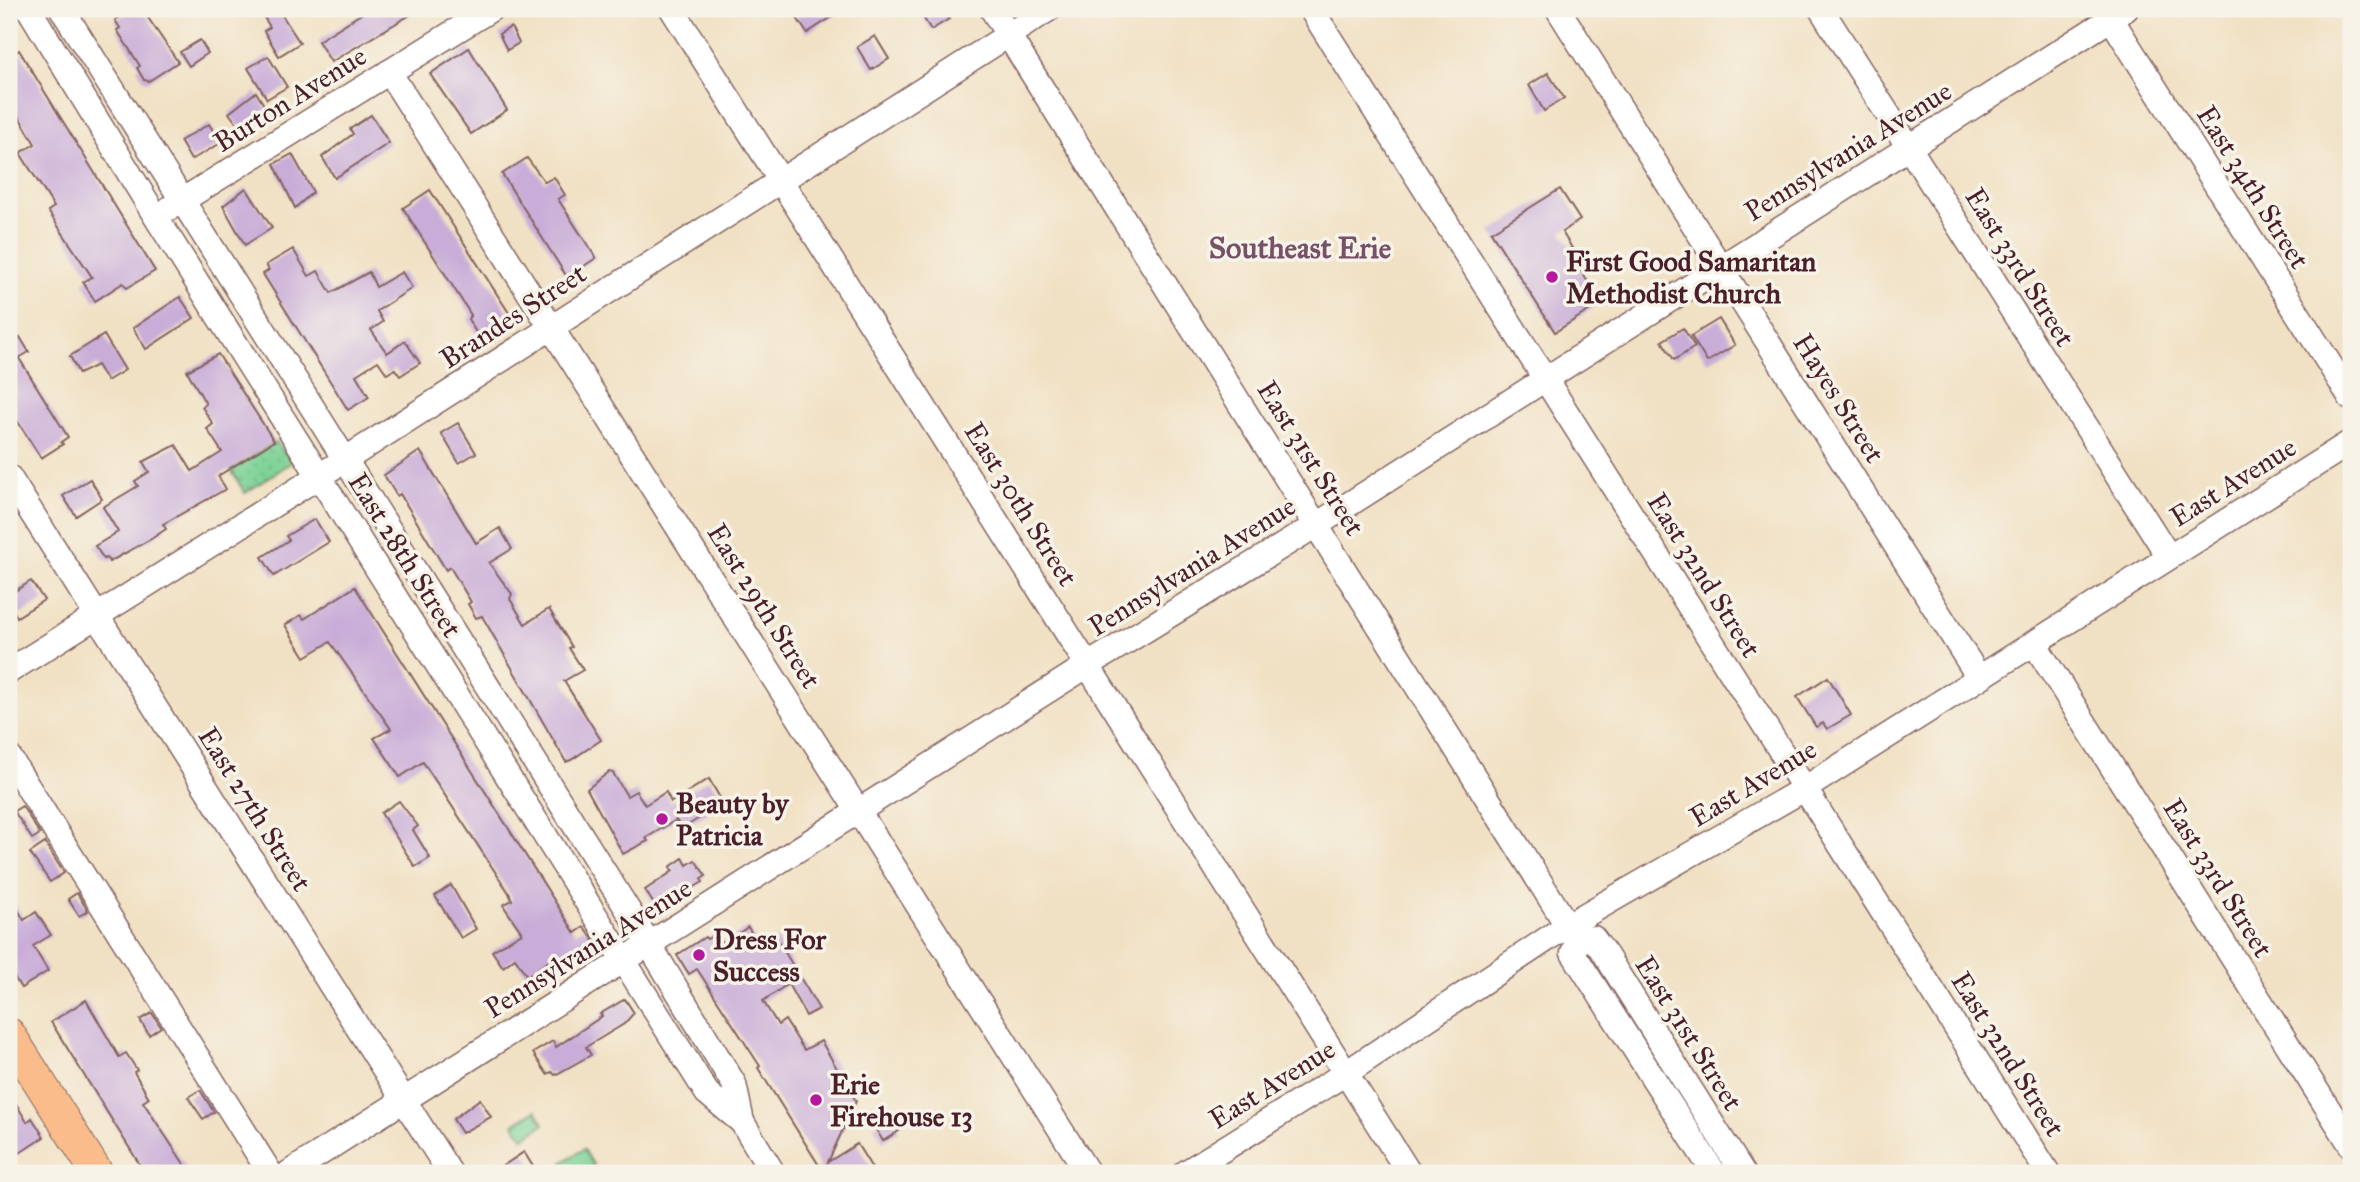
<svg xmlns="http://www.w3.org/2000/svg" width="2360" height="1182" viewBox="0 0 2360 1182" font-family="'IM FELL Great Primer',serif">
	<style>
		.grass { fill: url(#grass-dots); stroke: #637860; stroke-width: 2 }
		.park { fill: url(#park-tufts); stroke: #637860; stroke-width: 2 }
		.pitch { fill: #7cd295; stroke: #637860; stroke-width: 2 }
		.building { fill: #c9add8 }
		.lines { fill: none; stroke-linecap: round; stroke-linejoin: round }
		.minor-casing { stroke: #846361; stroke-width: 27 }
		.major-casing { stroke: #846361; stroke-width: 34 }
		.minor { stroke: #fff; stroke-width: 24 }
		.major { stroke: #f9bc8a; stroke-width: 32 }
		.poi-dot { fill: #b5179e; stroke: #f7f3e8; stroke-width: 2.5 }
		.labels { text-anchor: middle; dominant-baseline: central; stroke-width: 7; stroke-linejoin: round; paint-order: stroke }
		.street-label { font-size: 28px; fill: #4a1f2b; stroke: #f7f3e8 }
		.poi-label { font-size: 28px; font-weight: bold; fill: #4a1f2b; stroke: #f7f3e8; text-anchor: start }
		.neighbourhood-label { font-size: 30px; font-weight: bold; fill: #765168; stroke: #f7f3e8 }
	</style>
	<defs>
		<pattern id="grass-dots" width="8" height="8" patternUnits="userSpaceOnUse" patternTransform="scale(1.75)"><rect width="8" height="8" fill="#7cd295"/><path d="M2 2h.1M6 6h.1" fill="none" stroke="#6db481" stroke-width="1.8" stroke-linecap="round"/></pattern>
		<pattern id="park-tufts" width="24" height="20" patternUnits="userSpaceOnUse" patternTransform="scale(1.75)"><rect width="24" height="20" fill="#7cd295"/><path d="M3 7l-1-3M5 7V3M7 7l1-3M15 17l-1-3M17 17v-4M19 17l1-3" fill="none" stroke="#6db481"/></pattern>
	</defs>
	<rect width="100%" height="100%" fill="#f7f3e8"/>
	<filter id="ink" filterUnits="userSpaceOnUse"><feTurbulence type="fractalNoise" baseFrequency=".0143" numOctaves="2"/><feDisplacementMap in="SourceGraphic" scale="14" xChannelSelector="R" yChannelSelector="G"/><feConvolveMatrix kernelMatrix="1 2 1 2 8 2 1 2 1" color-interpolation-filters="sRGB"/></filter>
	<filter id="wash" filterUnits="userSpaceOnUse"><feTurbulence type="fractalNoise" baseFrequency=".00686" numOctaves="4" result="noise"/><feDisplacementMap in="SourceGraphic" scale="28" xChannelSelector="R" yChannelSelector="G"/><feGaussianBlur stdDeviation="1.57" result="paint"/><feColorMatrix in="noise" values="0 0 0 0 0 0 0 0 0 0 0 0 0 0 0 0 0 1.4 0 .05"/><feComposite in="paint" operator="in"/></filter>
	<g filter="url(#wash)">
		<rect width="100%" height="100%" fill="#f1e1c4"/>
		<!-- grass -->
		<path class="grass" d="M276,442L292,462L245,493L231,470Z"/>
		<!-- park -->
		<path class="park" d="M584,1149L598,1173H569L563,1162Z"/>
		<!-- pitch -->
		<path class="pitch" d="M536,1110L544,1124L524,1138L514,1124Z"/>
		<g id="blocks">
			<!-- building -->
			<g class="building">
				<path d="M133,9H142L178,62L149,81L144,80L137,68L140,66L117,30L120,28L115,20Z"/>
				<path d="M270,9H278L300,43L279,56L264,31L270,27L262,14Z"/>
				<path d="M369,9H420L331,62L318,41Z"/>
				<path d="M791,9H844L807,33Z"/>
				<path d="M918,9H943L949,19L931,30Z"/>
				<path d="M511,27L519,43L507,50L499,34Z"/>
				<path d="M875,36L889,59L871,70L857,47Z"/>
				<path d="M200,40L208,53L189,66L180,52Z"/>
				<path d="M469,48L507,110L471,134L430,74Z"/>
				<path d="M19,50L155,271L127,288L123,283L95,301L83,282L92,277L48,211L54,207L20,153L35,144L19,117L9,124V56Z"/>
				<path d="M268,56L287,87L267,99L248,68Z"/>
				<path d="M1548,73L1564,98L1544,111L1529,85Z"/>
				<path d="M256,92L267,110L240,128L229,113Z"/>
				<path d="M371,115L389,143L335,178L322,157L353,134L350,129Z"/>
				<path d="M209,124L221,143L191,160L180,141Z"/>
				<path d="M292,154L313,192L295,208L274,164Z"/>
				<path d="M527,158L545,182L554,177L565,195L558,199L596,258L567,277L502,174Z"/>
				<path d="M246,188L272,228L245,245L223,206Z"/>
				<path d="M1560,189L1580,220L1562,232L1572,248L1568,250L1601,303L1555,332L1491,232Z"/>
				<path d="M430,190L511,316L483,334H477L468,319L471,315L403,208Z"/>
				<path d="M293,249L309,276L318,271L331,293L369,272L376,287L402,272L412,288L377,311L383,322L371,330L387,353L405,341L420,363L400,376L395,369L387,374L378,361L356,375L369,397L348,410L263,274L269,270L266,265Z"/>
				<path d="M180,297L194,318L146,349L133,328Z"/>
				<path d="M1719,319L1735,345L1707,362L1691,336Z"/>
				<path d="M1683,328L1695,347L1674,360L1662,341Z"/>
				<path d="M104,335L125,370L107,381L97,365L79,374L70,356Z"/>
				<path d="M20,337L29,352L19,358L68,437L61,442L63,444L41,458L9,408V340L11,343Z"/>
				<path d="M218,354L274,441L218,476L226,489L163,524L166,529L151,539L109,562L107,558L104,559L95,546L118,532L103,507L138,486L135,481L149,472L143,462L176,445L192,471L222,452L207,429L213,424L202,407L206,404L187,371Z"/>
				<path d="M458,423L476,453L459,463L441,433Z"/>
				<path d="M420,451L476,543L500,528L512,549L489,563L512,594L510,599L525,624L549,609L572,647L569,648L583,670L564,681L601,740L571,760L566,762L482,616L476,618L468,604L471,602L450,567L446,570L400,494L397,496L384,475Z"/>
				<path d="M90,479L102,499L76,516L63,496Z"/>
				<path d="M315,519L329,542L274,576L262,557L289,540L286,536Z"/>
				<path d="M31,581L44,600L17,617L9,603V595Z"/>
				<path d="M355,587L575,933L584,927L592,938L596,946L562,966L557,956L527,976L515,958L503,967L492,951L522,933L503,905L512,900L509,893L423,762L400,777L374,738L391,729L330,642L305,657L285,625L301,615L304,619Z"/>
				<path d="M1828,677L1851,715L1827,729L1823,723L1816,727L1797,697Z"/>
				<path d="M609,772L613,773L627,796L636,791L645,805L666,792L671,802L709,779L723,803L682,829L676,820L646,838L648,841L623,854L587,789Z"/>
				<path d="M399,801L418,826L413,830L430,858L415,867L381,813Z"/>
				<path d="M22,806L40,834L32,839L14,811Z"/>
				<path d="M45,843L64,873L50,882L30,853Z"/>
				<path d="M683,858L687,865L695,860L706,876L701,879L703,882L657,909L645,890L673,871L670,867Z"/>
				<path d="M451,885L476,929L461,938L435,896Z"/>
				<path d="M77,893L88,911L79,916L68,899Z"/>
				<path d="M9,895L24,920L36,912L51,935L33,946L48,971L21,988L9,969Z"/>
				<path d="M748,927L761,948L777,939L819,1009L806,1016L788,984L763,1001L778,1025L785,1020L804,1050L821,1041L856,1101L828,1162L857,1144L875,1173H809L820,1167L758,1068L760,1066L697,969L689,974L677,955L705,937L707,939L716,934L723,944Z"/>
				<path d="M625,999L634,1013L624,1024L586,1047L591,1055L555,1075L552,1072L547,1074L533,1053L553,1041L556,1047L595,1021L602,1016L600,1014Z"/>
				<path d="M86,1000L119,1057L126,1053L137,1070L134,1072L149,1098L143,1102L190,1173H145L51,1022Z"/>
				<path d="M152,1013L161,1027L149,1035L140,1020Z"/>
				<path d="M200,1090L214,1112L203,1119L188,1097Z"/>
				<path d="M9,1092L27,1122L32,1118L44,1137L9,1160Z"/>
				<path d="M480,1099L491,1117L462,1133L453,1119Z"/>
				<path d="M890,1116L899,1131L883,1141L874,1126Z"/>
				<path d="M524,1152L537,1173H492Z"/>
			</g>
		</g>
	</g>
	<g filter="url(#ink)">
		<use href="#blocks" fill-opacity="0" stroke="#846361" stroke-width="2"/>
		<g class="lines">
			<!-- minor casing -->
			<g class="minor-casing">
				<g id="minor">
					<path d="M29,9L156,217L707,1093L742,1122L773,1173"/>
					<path d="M62,9L638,926L734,1084L742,1122"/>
					<path d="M672,9L1409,1173"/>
					<path d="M992,9L1577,941"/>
					<path d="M1311,9L2048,1173"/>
					<path d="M1558,9L1978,676"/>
					<path d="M1821,9L2169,557"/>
					<path d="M2105,9L2351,398"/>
					<path d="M389,72L1088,1173"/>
					<path d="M170,208L491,9"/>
					<path d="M9,477L450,1173"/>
					<path d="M2034,643L2351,1145"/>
					<path d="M9,671L321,475L1049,9"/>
					<path d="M9,757L270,1173"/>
					<path d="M289,1173L1088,665L1318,524L2126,9"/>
					<path d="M1185,1173L1346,1073L1568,925L1804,789L2351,442"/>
					<path d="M1714,1173L1573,953L1577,941L1593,938L1605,954L1743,1173"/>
				</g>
			</g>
			<!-- major casing -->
			<g class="major-casing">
				<path id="major" d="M9,1034L97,1173"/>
			</g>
			<!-- minor -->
			<use href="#minor" class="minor"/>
			<!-- major -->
			<use href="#major" class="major"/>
		</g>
	</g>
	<!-- markers -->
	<g class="poi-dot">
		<circle cx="1552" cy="277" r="7"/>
		<circle cx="662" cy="819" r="7"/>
		<circle cx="699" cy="955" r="7"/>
		<circle cx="816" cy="1100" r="7"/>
	</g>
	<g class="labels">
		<!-- street labels -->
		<g class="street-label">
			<text transform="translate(290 99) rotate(-32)">Burton Avenue</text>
			<text transform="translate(1848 151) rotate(-32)">Pennsylvania Avenue</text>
			<text transform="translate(2253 187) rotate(58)">East 34th Street</text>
			<text transform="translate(2020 267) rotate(58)">East 33rd Street</text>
			<text transform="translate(513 316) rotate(-33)">Brandes Street</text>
			<text transform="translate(1839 398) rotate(58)">Hayes Street</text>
			<text transform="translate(1311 458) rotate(58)">East 31st Street</text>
			<text transform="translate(2233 482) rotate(-32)">East Avenue</text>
			<text transform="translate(1021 504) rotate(58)">East 30th Street</text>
			<text transform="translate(405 555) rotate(58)">East 28th Street</text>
			<text transform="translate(1192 566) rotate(-32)">Pennsylvania Avenue</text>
			<text transform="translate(1704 575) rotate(58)">East 32nd Street</text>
			<text transform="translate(764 606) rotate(58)">East 29th Street</text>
			<text transform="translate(1753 783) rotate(-31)">East Avenue</text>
			<text transform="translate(255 809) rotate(58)">East 27th Street</text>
			<text transform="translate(2218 878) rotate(58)">East 33rd Street</text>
			<text transform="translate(588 948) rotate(-32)">Pennsylvania Avenue</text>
			<text transform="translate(1689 1033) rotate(58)">East 31st Street</text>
			<text transform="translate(2008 1054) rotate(58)">East 32nd Street</text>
			<text transform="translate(1272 1084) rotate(-32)">East Avenue</text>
		</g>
		<!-- poi labels -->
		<g class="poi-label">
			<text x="1566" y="261">First Good Samaritan<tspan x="1566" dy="32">Methodist Church</tspan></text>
			<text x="676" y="803">Beauty by<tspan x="676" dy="32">Patricia</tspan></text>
			<text x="713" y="939">Dress For<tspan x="713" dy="32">Success</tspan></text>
			<text x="830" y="1084">Erie<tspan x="830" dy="32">Firehouse 13</tspan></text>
		</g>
		<!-- neighbourhood labels -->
		<g class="neighbourhood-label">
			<text x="1300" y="248">Southeast Erie</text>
		</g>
	</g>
	<!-- margin -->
	<rect width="2360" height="1182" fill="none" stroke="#f7f3e8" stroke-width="35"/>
</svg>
